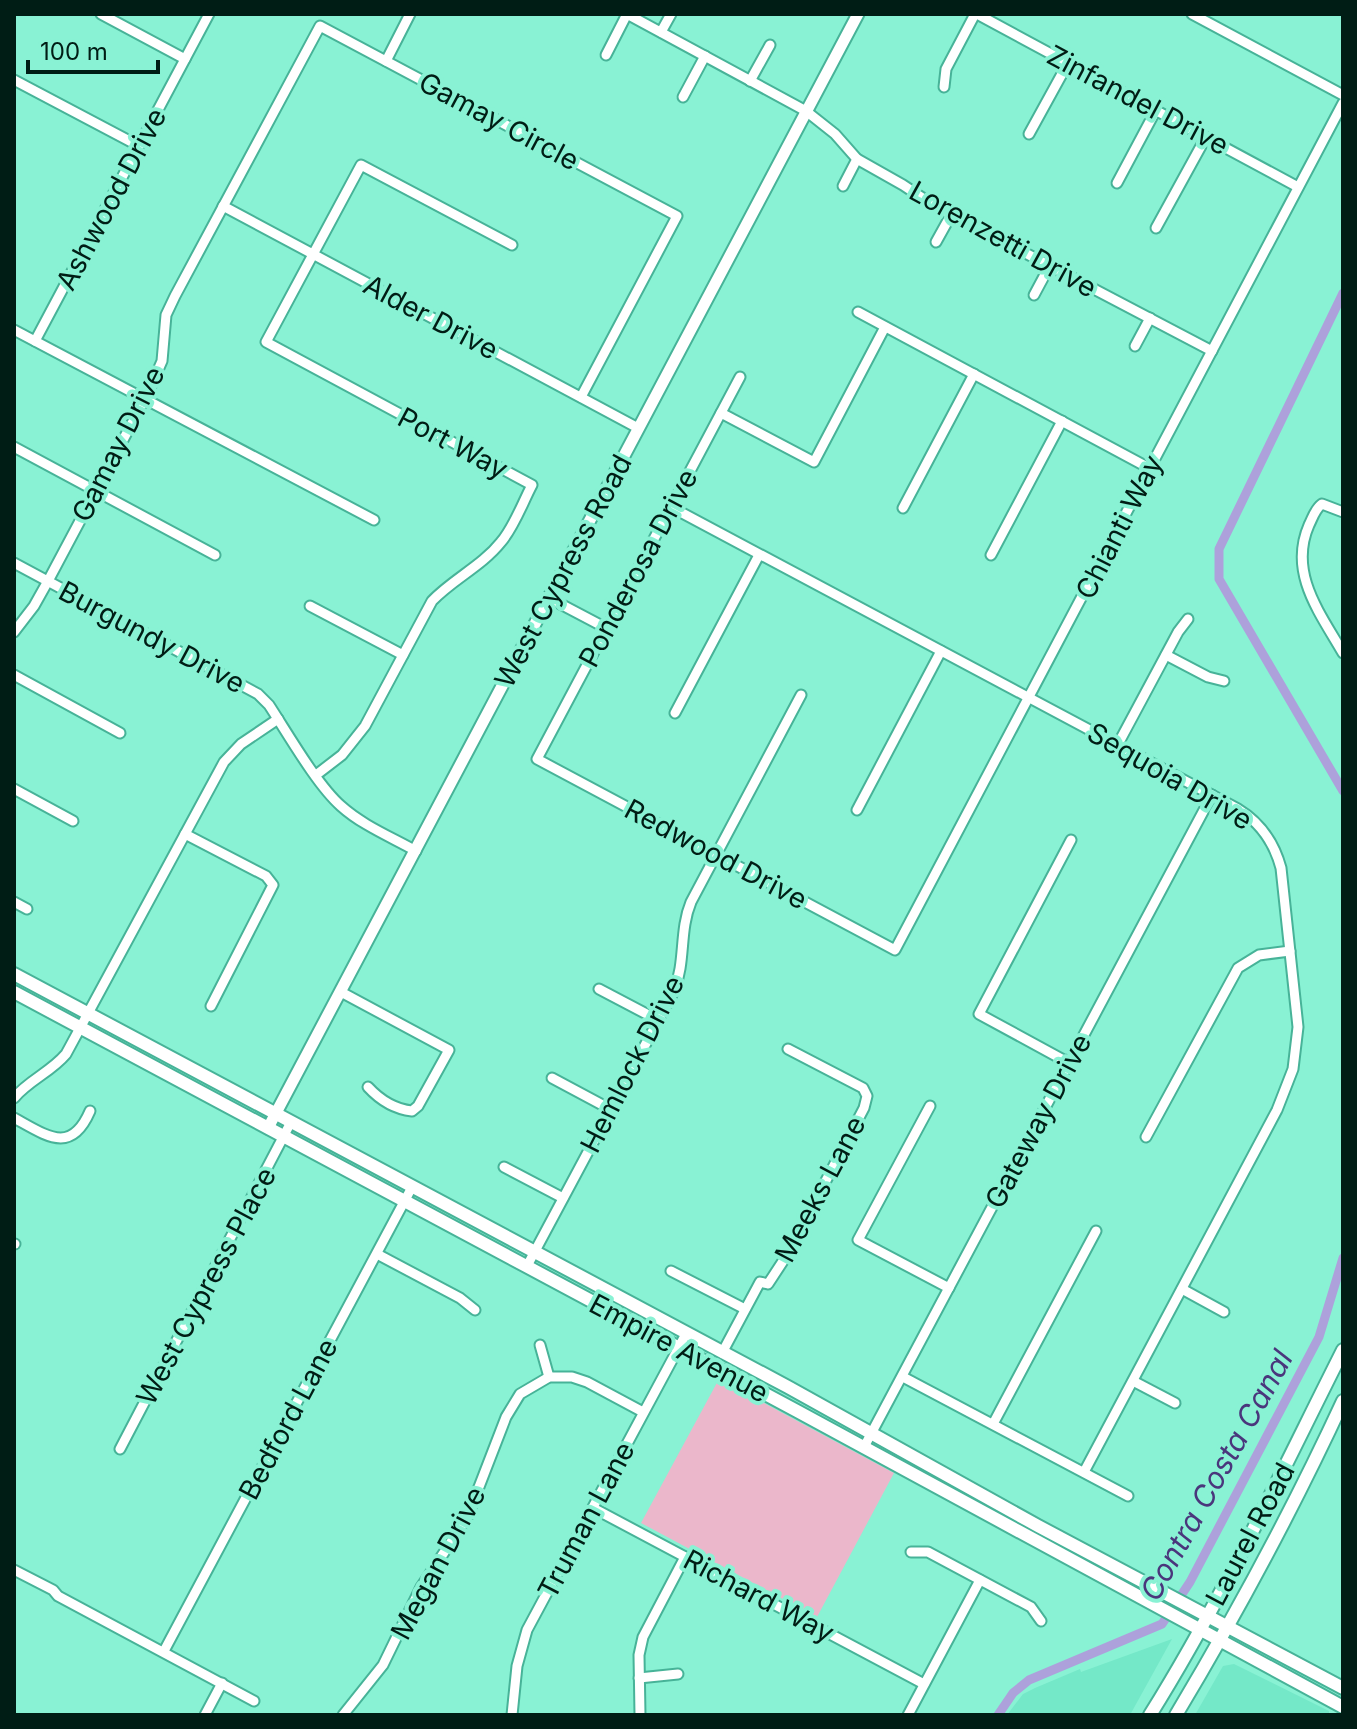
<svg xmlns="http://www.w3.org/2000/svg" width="1357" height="1729" viewBox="0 0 1357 1729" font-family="Inter,sans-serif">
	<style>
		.built { fill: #74e8c8 }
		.green { fill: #ebb7cb }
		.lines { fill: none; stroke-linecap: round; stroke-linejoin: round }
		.canal { stroke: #ada1db; stroke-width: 9 }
		.minor-casing { stroke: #47b398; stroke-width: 13 }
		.tertiary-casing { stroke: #47b398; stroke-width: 15 }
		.secondary-casing { stroke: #47b398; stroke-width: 16 }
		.minor { stroke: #fff; stroke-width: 9 }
		.tertiary { stroke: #fff; stroke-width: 11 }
		.secondary { stroke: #fff; stroke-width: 12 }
		.labels { text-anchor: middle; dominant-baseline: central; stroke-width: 8; stroke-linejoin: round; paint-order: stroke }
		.street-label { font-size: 28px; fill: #001d15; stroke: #89f2d4 }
		.water-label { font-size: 30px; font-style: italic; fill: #4a367c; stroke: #89f2d4 }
	</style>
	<rect width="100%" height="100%" fill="#89f2d4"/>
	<!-- built -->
	<g class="built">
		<path d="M1172,1639L1130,1715H1007L1023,1694L1035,1688L1080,1669L1081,1672Z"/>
		<path d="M1234,1664L1329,1711V1715H1195L1223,1666Z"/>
	</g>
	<!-- green -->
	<path class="green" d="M719,1379L894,1473L817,1617L641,1523Z"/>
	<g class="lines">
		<!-- canal -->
		<g class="canal">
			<path d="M1343,293L1219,549V579L1343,791"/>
			<path d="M998,1715L1013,1693L1029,1680L1162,1624L1190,1582L1319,1337L1343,1258"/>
		</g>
		<!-- minor casing -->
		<g class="minor-casing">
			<g id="minor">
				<path d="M101,14L185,59"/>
				<path d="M627,14L806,111L835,134L857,159L903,185L930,203L1212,351"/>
				<path d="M977,14L1298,187"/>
				<path d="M1192,14L1343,95"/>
				<path d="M661,32L671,14"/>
				<path d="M606,55L627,14"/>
				<path d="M386,61L410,14"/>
				<path d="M14,80L139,146"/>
				<path d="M750,81L770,45"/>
				<path d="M944,87L946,69L975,14"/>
				<path d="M683,97L705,56"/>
				<path d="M1029,134L1068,63"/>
				<path d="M1117,183L1156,110"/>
				<path d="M843,186L857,159"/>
				<path d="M223,206L638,428"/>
				<path d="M1156,228L1206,137"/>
				<path d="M936,242L951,215"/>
				<path d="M1034,295L1049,267"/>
				<path d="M858,312L1149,468"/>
				<path d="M14,330L374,520"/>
				<path d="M35,341L209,14"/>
				<path d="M1135,346L1150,318"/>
				<path d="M740,377L537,759L895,950L1343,103"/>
				<path d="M721,413L814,462L885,327"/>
				<path d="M14,447L215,555"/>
				<path d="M671,507L1238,809C1261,823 1274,842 1281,868L1298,1027L1293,1069L1277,1110L1084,1472"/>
				<path d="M903,508L974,374"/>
				<path d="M1343,512L1322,504C1315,509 1313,517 1309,525C1288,573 1320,613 1343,653"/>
				<path d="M991,555L1062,421"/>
				<path d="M14,563L258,694L269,705C288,734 317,785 341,806C362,825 391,837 416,851"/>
				<path d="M549,598L606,628"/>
				<path d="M310,606L403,655"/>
				<path d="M14,632L34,606L48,581L148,393L162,361L166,315L175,296L320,26L677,216L581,397"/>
				<path d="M1166,655L1208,677L1224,681"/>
				<path d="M14,675L120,733"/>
				<path d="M675,713L759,555"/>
				<path d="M1118,744L1178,632L1188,619"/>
				<path d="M316,775L342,755L365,726L432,601C453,579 482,566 501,542C514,527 522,504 532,485L266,342L361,165L512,245"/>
				<path d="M14,789L73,821"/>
				<path d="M857,810L941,651"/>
				<path d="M185,834L266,876L273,885L211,1006"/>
				<path d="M14,902L27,909"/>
				<path d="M599,989L658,1020"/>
				<path d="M341,992L449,1050L418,1106L412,1111C394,1109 380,1100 368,1087"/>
				<path d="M1069,1063L979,1014L1071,840"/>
				<path d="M552,1078L610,1109"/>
				<path d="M14,1098C29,1080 51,1072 66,1054L224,762L241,744L278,719"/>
				<path d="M930,1106L858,1240L949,1288"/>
				<path d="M14,1118C47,1136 71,1155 90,1111"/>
				<path d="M1146,1137L1238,968L1259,955L1290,951"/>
				<path d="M504,1167L563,1198"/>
				<path d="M14,1244H15"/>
				<path d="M377,1254L460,1298L475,1310"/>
				<path d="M527,1266L674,991C686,961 679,931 691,902L801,695"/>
				<path d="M671,1271L745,1309"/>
				<path d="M1182,1289L1224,1312"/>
				<path d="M540,1345L549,1377"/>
				<path d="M722,1353L760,1282L768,1284L787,1255L864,1108L867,1096L863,1088L788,1049"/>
				<path d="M903,1377L1128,1496"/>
				<path d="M1133,1381L1175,1403"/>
				<path d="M993,1424L1096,1231"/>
				<path d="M864,1447L1212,795"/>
				<path d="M120,1449L291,1122"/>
				<path d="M593,1508L924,1684"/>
				<path d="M911,1552H928L1031,1607L1041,1621"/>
				<path d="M14,1570L53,1590L58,1596L254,1701"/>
				<path d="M164,1651L412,1187"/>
				<path d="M639,1678L678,1674"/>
				<path d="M205,1715L222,1683"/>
				<path d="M343,1715L383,1665L421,1587L467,1518L506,1417L520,1394L549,1377H572L587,1382L643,1412"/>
				<path d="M512,1715L517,1666L527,1630L686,1334"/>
				<path d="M640,1715L639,1655L643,1637L685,1557"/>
				<path d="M908,1715L980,1580"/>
			</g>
		</g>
		<!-- tertiary casing -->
		<g class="tertiary-casing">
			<path id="tertiary" d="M268,1128L858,14"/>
		</g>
		<!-- secondary casing -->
		<g class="secondary-casing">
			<g id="secondary">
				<path d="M14,974L788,1387L1038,1526L1343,1688"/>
				<path d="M14,992L797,1411L1343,1707"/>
				<path d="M1150,1715C1223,1598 1281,1473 1343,1350"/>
				<path d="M1176,1715C1237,1613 1293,1509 1343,1401"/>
			</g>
		</g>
		<!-- minor -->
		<use href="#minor" class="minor"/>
		<!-- tertiary -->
		<use href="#tertiary" class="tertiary"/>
		<!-- secondary -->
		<use href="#secondary" class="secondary"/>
	</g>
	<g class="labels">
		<!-- street labels -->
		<g class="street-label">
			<text transform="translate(1138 100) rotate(28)">Zinfandel Drive</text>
			<text transform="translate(499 121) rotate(28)">Gamay Circle</text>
			<text transform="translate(111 199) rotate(-62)">Ashwood Drive</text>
			<text transform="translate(1003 239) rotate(29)">Lorenzetti Drive</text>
			<text transform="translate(431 317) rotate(28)">Alder Drive</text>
			<text transform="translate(453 443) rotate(28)">Port Way</text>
			<text transform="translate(118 444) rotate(-63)">Gamay Drive</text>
			<text transform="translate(1119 527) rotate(-63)">Chianti Way</text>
			<text transform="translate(638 568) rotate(-62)">Ponderosa Drive</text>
			<text transform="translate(563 571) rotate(-62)">West Cypress Road</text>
			<text transform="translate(152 637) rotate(28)">Burgundy Drive</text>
			<text transform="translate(1170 776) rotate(30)">Sequoia Drive</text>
			<text transform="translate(716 854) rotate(28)">Redwood Drive</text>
			<text transform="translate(632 1064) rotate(-63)">Hemlock Drive</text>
			<text transform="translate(1038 1121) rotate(-62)">Gateway Drive</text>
			<text transform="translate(820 1189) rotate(-62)">Meeks Lane</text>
			<text transform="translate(206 1286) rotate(-62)">West Cypress Place</text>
			<text transform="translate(679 1348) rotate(28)">Empire Avenue</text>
			<text transform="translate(288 1419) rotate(-62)">Bedford Lane</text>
			<text transform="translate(586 1520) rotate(-62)">Truman Lane</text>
			<text transform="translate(1250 1534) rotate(-62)">Laurel Road</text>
			<text transform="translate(438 1563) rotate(-62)">Megan Drive</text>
			<text transform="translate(759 1596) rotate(28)">Richard Way</text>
		</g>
		<!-- water labels -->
		<g class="water-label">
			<text transform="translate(1216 1475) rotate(-61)">Contra Costa Canal</text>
		</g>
	</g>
	<!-- border -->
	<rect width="1357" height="1729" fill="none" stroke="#001d15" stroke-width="32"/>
	<!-- scale -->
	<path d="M28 60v12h130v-12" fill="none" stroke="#001d15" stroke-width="4"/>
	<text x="40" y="60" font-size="24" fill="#001d15" stroke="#89f2d4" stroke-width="6" paint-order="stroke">100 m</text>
</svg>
